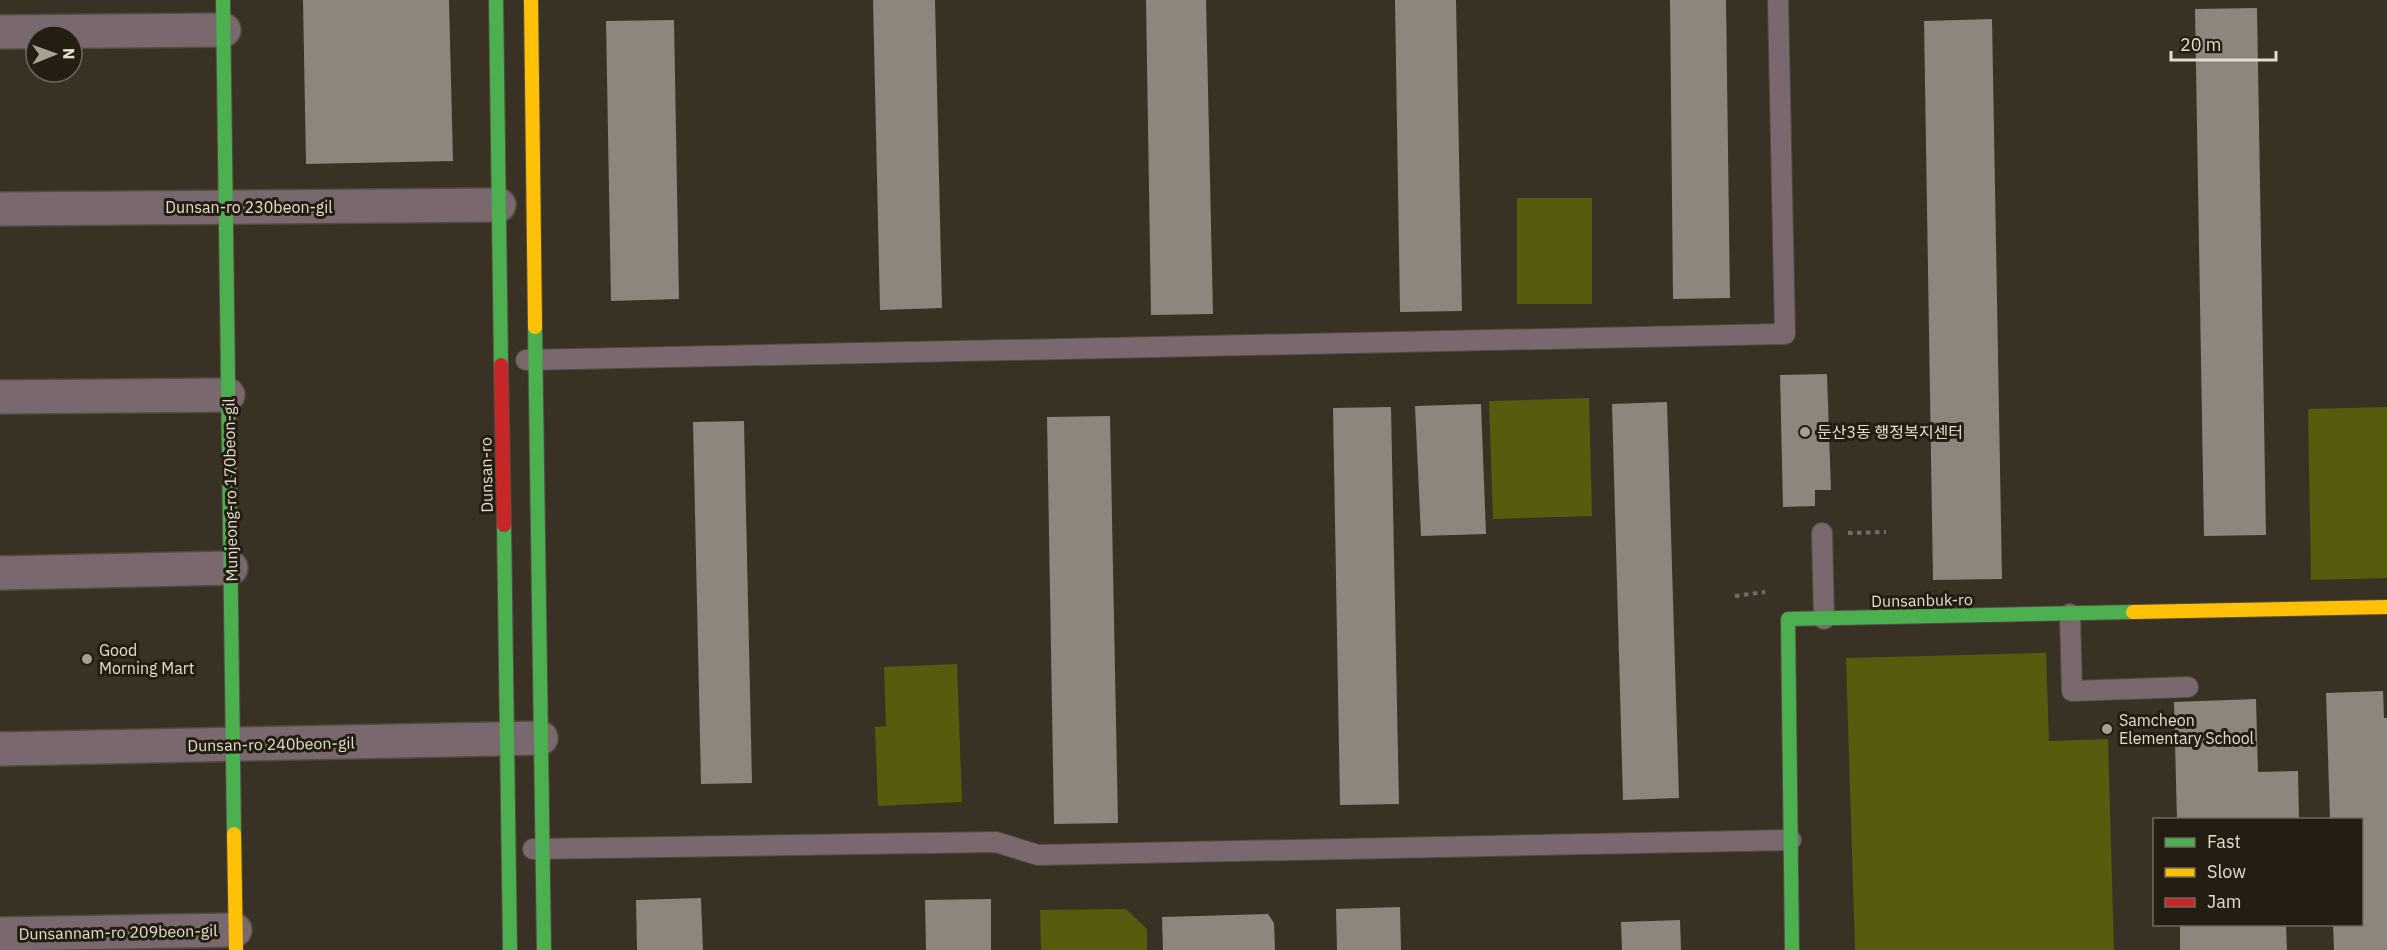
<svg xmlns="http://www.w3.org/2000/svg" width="2387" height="950" viewBox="0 0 2387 950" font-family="'IBM Plex Sans','Noto Sans KR',sans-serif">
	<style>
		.green { fill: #565b0d }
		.building { fill: #8e857c }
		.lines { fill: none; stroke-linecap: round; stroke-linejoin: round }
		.lane-casing { stroke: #534c40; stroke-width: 22 }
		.street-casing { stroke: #534c40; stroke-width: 36 }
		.fast-casing { stroke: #534c40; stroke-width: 16 }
		.slow-casing { stroke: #534c40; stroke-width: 16 }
		.jam-casing { stroke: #534c40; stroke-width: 16 }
		.path { stroke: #766b6a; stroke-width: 4; stroke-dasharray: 4.5 4.5; stroke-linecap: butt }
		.lane { stroke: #7a686f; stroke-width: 20 }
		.street { stroke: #7a686f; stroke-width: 33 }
		.fast { stroke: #4caf50; stroke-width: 14 }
		.slow { stroke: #ffc107; stroke-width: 14 }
		.jam { stroke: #c62828; stroke-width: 14 }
		.poi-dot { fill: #a8a092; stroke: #231d12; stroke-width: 2 }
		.labels { text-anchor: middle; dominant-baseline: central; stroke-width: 6; stroke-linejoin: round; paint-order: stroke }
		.street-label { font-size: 16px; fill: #e4dccd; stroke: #231d12 }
		.poi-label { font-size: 16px; fill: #e4dccd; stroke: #231d12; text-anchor: start }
	</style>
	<rect width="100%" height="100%" fill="#393123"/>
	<!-- green -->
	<g class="green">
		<rect x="1517" y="198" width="75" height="106"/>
		<path d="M1589,398L1592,516L1493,519L1489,401Z"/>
		<path d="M2387,407V578L2311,580L2308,409Z"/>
		<path d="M2046,653L2049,741L2108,739L2114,950H1855L1846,658Z"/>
		<path d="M957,664L962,802L878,806L875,727L886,726L884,667Z"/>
		<path d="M1126,909L1147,929V950H1041L1040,910Z"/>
	</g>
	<!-- building -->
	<g class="building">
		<path d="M303,0H449L453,161L306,164Z"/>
		<path d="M873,0H935L942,308L880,310Z"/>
		<path d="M1146,0H1206L1213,314L1151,315Z"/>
		<path d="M1395,0H1456L1462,311L1400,312Z"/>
		<path d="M1670,0H1726L1730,298L1673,299Z"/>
		<path d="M2257,8L2266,535L2204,536L2195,9Z"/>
		<path d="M1992,19L2002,579L1933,580L1924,21Z"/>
		<path d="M674,20L679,299L611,301L606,21Z"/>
		<path d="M1827,374L1831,490H1815V506L1783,507L1780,375Z"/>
		<path d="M1667,402L1679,798L1623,800L1612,404Z"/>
		<path d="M1481,404L1486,534L1421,536L1415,406Z"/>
		<path d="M1391,407L1399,804L1340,805L1333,408Z"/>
		<path d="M1110,416L1118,823L1054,824L1047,417Z"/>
		<path d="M744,421L752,783L701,784L693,422Z"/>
		<path d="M2383,691L2384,718H2387V950H2334L2333,924H2362V820H2330L2326,693Z"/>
		<path d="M2256,699L2258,772L2298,771L2299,820H2177L2174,702Z"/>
		<path d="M701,898L703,950H637L636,900Z"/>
		<path d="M991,899V950H926L925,900Z"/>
		<path d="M1400,907L1401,950H1337L1336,909Z"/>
		<path d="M1268,914L1274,923L1275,950H1163L1162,917Z"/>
		<path d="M1680,920L1681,950H1622L1621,922Z"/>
		<path d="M2180,924H2286L2287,950H2180Z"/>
	</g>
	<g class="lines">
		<!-- lane casing -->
		<g class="lane-casing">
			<g id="lane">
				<path d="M526,360L1785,334L1778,0"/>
				<path d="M1822,533L1824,619"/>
				<path d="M2070,614L2072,691L2188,687"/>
				<path d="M533,849L996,842L1038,855L1791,840"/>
			</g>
		</g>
		<!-- street casing -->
		<g class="street-casing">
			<g id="street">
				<path d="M0,32L224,30"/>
				<path d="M0,209L499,205"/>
				<path d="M0,397L228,395"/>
				<path d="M0,573L231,568"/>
				<path d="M0,749L541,738"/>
				<path d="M0,934L235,930"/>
			</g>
		</g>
		<!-- fast casing -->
		<g class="fast-casing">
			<g id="fast">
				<path d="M223,0L234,834"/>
				<path d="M496,0L501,365"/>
				<path d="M535,327L544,950"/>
				<path d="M504,525L510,950"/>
				<path d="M1792,950L1788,619L2133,612"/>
			</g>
		</g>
		<!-- slow casing -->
		<g class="slow-casing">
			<g id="slow">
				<path d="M531,0L535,327"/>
				<path d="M2133,612L2387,607"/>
				<path d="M234,834L236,950"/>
			</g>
		</g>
		<!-- jam casing -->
		<g class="jam-casing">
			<path id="jam" d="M501,365L504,525"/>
		</g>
		<!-- path -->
		<g class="path">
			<path d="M1848,533L1886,532"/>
			<path d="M1735,596L1765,592"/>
		</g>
		<!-- lane -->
		<use href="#lane" class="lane"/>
		<!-- street -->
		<use href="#street" class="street"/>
		<!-- fast -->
		<use href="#fast" class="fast"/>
		<!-- slow -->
		<use href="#slow" class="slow"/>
		<!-- jam -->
		<use href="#jam" class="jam"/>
	</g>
	<!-- markers -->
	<g class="poi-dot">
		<circle cx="1805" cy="432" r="6"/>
		<circle cx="87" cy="659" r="6"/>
		<circle cx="2107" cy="729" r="6"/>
	</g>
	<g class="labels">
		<!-- street labels -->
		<g class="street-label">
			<text x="249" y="207">Dunsan-ro 230beon-gil</text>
			<text transform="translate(486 475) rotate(-91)">Dunsan-ro</text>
			<text transform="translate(230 490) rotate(-91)">Munjeong-ro 170beon-gil</text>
			<text transform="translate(1922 600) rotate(-1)">Dunsanbuk-ro</text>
			<text transform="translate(271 744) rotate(-1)">Dunsan-ro 240beon-gil</text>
			<text transform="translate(118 932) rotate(-1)">Dunsannam-ro 209beon-gil</text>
		</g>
		<!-- poi labels -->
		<g class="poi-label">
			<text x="1817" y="432">둔산3동 행정복지센터</text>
			<text x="99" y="650">Good<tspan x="99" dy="18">Morning Mart</tspan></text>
			<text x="2119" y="720">Samcheon<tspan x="2119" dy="18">Elementary School</tspan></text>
		</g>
	</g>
	<!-- legend -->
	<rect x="2153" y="818" width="210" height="108" fill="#231d12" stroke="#70695d" stroke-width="1.5"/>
	<rect x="2165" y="838" width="30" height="9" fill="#4caf50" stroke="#70695d" stroke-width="1.5"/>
	<text x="2207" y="848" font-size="18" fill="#e4dccd">Fast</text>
	<rect x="2165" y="868" width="30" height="9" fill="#ffc107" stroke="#70695d" stroke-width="1.5"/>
	<text x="2207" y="878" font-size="18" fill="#e4dccd">Slow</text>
	<rect x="2165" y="898" width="30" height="9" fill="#c62828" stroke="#70695d" stroke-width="1.5"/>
	<text x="2207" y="908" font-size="18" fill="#e4dccd">Jam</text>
	<!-- north arrow -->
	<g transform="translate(54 54) rotate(89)"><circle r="28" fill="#231d12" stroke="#70695d" stroke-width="1.5"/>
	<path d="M0-4.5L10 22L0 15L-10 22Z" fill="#a8a092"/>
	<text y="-9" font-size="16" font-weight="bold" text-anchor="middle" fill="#e4dccd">N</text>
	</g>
	<!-- scale -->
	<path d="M2171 51v9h105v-9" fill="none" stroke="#e4dccd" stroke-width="3"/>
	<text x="2180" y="51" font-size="18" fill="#e4dccd" stroke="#231d12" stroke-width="4.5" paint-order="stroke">20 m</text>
</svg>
